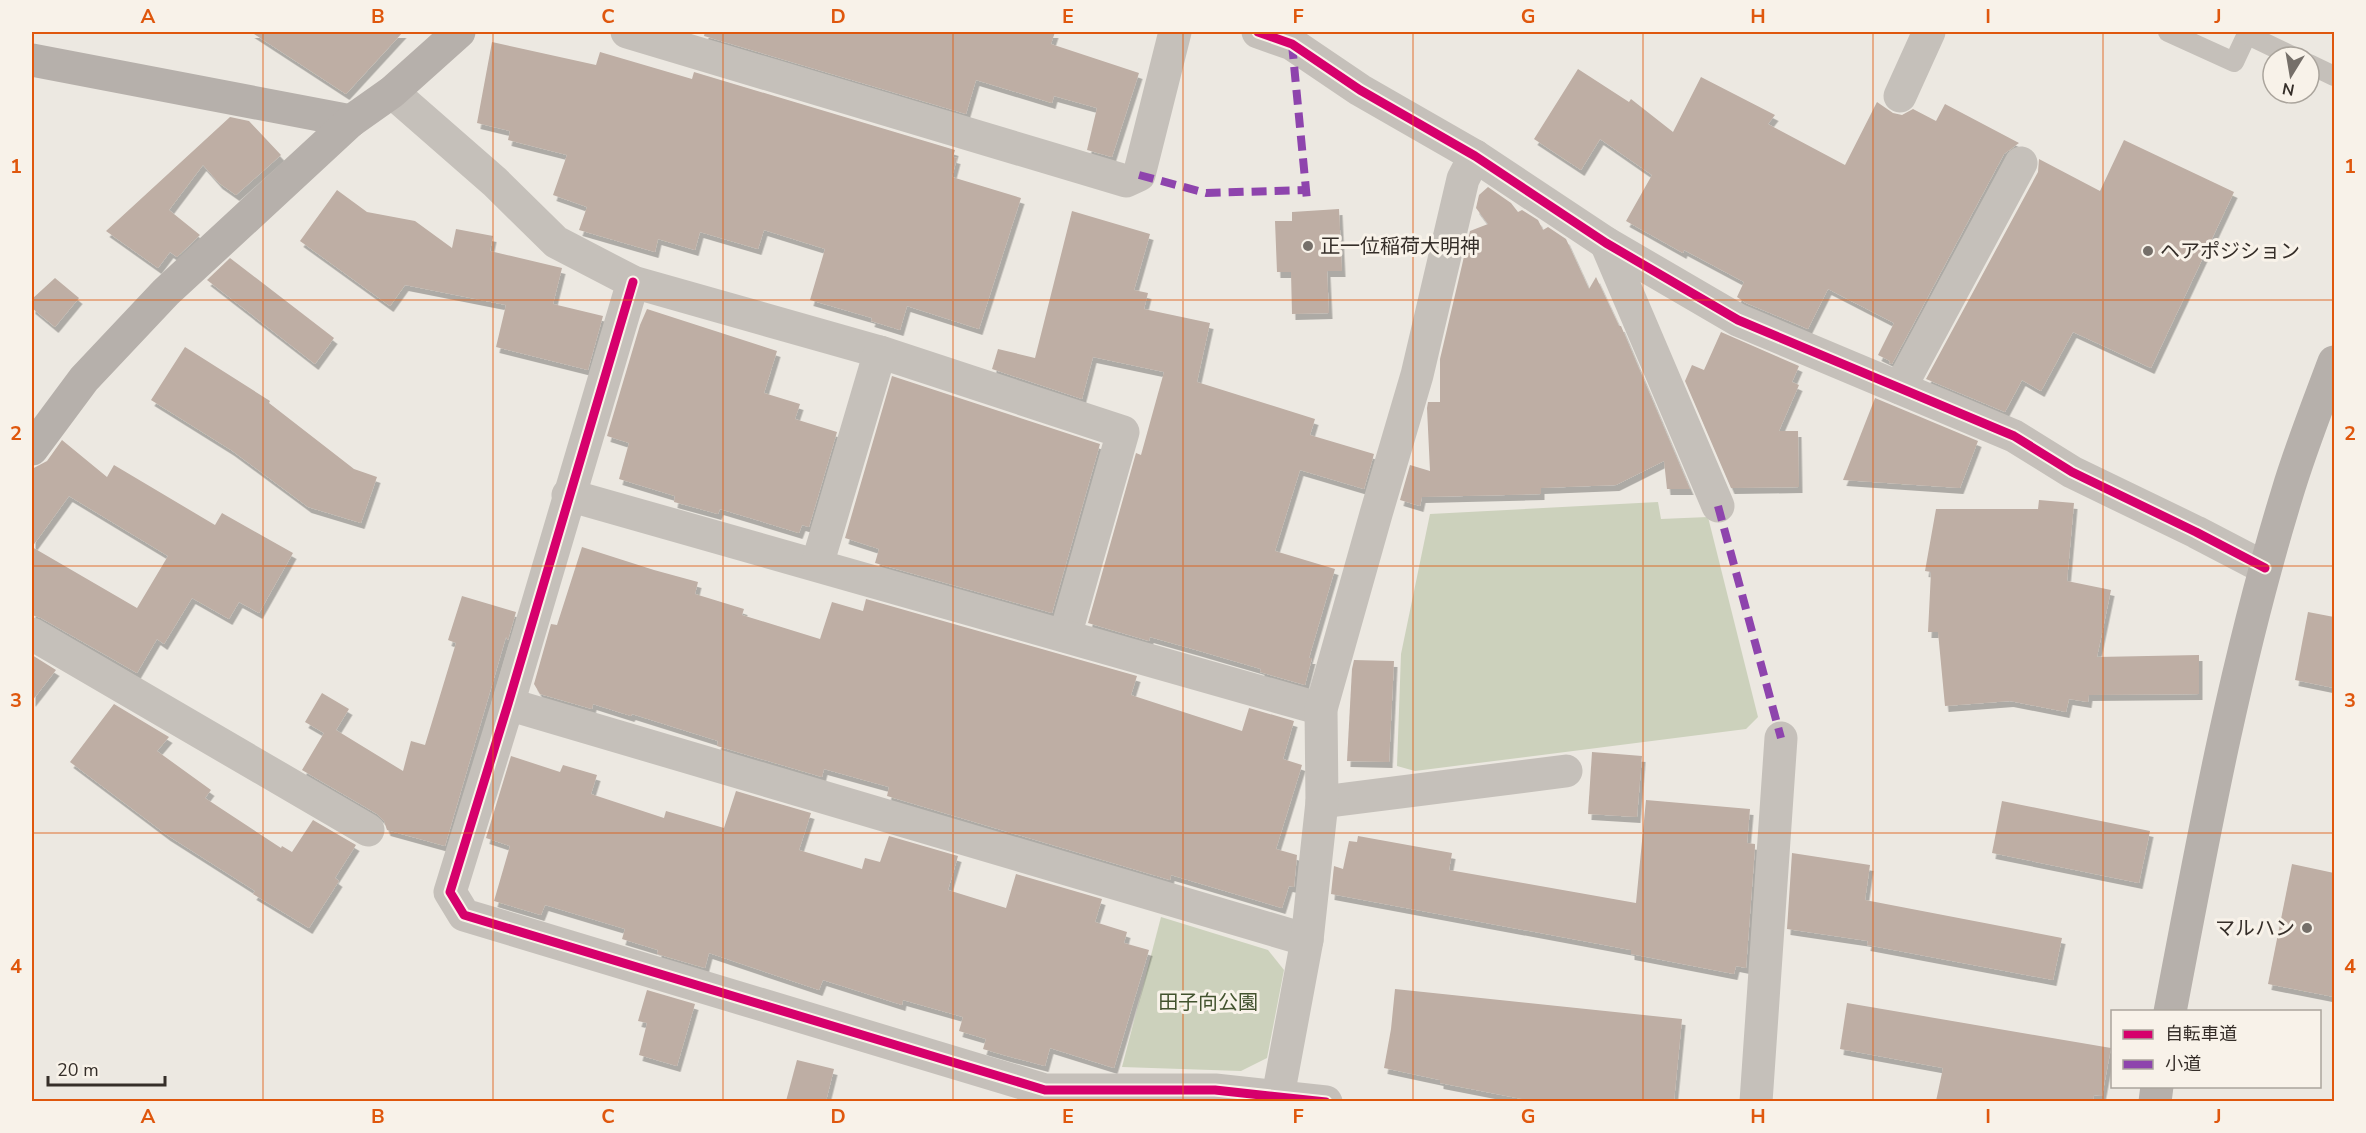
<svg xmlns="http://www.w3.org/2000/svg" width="2366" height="1133" viewBox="0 0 2366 1133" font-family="'Nunito Sans','Noto Sans JP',sans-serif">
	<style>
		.green { fill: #ccd1bc }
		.building { fill: #beaea4; fill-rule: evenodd; filter: url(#shadow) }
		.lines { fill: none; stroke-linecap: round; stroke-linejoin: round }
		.lane { stroke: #c5c0ba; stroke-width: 20 }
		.street { stroke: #c5c0ba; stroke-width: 33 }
		.secondary { stroke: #b6b0ab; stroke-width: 33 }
		.quiet { stroke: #8e44ad; stroke-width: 8; stroke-dasharray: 15 8; stroke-linecap: butt }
		.cycleway-casing { stroke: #f8f2e9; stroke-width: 13 }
		.cycleway { stroke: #d6006c; stroke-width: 9 }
		.grid { fill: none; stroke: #df570d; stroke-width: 1.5; stroke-opacity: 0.55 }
		.poi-dot { fill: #756f69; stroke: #f8f2e9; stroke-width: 2 }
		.labels { text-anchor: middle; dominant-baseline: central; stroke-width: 6; stroke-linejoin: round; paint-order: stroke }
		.poi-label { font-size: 20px; fill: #352e29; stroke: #f8f2e9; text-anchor: start }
		.park-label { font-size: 20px; fill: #42522e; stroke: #f8f2e9 }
		.neatline { fill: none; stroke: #df570d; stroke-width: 2 }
		.grid-label { font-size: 20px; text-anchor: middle; font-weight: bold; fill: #df570d }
	</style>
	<defs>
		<filter id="shadow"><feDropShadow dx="3.5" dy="6" stdDeviation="0" flood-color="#0004"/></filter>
	</defs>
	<rect width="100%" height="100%" fill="#ece8e1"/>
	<!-- green -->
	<g class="green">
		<path d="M1658,502L1661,519L1708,517L1758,717L1746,729L1415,771L1397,766L1401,654L1430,514Z"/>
		<path d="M1161,917L1268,950L1284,970L1267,1058L1241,1071L1122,1067Z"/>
	</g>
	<!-- building -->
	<g class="building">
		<path d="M251,32H403L346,94Z"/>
		<path d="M705,32H1055L1051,44L1139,73L1112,157L1087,150L1097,108L1054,96L1052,103L976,80L966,114L704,36Z"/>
		<path d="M492,42L596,65L600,52L692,79L694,72L955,150L953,157L957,158L952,177L1021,198L979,329L907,306L900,330L871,321L872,318L810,300L825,249L764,230L758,249L700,232L695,250L658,239L655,252L579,230L587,207L553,195L567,155L508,140L510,131L477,123Z"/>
		<path d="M1578,69L1629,102L1631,99L1673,132L1701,77L1775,115L1768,124L1845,165L1877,102L1893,113L1902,115L1913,109L1936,121L1945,104L2019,143L2004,154L1892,364L1889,363L1890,361L1878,355L1894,323L1828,289L1808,329L1746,303L1737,297L1744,282L1684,250L1683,253L1626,221L1652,175L1600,139L1581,170L1534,139Z"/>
		<path d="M230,117L249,121L281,155L236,195L219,183L203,165L169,210L200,235L177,257L170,252L158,268L106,231Z"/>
		<path d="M2124,140L2234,192L2151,368L2073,332L2041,391L2022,380L2005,412L1926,379L2038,172L2039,159L2100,191Z"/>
		<path d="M1488,187L1511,203L1518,212L1522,210L1538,220L1543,230L1548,227L1566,239L1589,289L1596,277L1619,326H1621L1690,489H1667L1664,461L1616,485L1541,488V494L1422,497L1420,506L1400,500L1410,465L1430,471L1427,408L1428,402H1440V359L1470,231L1488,224L1476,208L1479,195Z"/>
		<path d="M337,190L367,212L415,221L452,248L456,229L493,236L490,251L562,268L553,304L603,316L588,370L496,347L506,305L405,285L390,306L300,241Z"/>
		<path d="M1339,209L1342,271H1327L1329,313L1292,314L1291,272H1277L1275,221H1292V212Z"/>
		<path d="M1072,211L1150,234L1134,290L1148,293L1144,309L1210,323L1197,382L1315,419L1310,435L1374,454L1364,489L1300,470L1275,551L1335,569L1309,658H1312L1305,685L1260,672L1261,669L1196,650L1150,637L1149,641L1088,623L1136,453L1141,455L1164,372L1093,357L1082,399L992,369L998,349L1035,358Z"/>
		<path d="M230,258L334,338L315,364L207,280Z"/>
		<path d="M55,278L79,298L55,327L32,308V299Z"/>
		<path d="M647,309L777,351L764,393L800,404L795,419L837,432L809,527L802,525L799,533L720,509L718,514L674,502L675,496L619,479L629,443L607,436L640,325Z"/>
		<path d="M1721,332L1799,366L1792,382L1799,385L1779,431H1798L1799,487L1731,488L1685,381L1692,365L1704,370Z"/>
		<path d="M185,347L270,401L269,403L354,469L377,477L361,523L308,507L231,450L151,400Z"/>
		<path d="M892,376L1100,444L1052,613L875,563L879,549L845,538Z"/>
		<path d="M1875,398L1978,441L1960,488L1843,480Z"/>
		<path d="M62,440L107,477L114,465L215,525L222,513L293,553L259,613L239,602L229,619L192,598L164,644L157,639L137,673L41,618L32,615V469L47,461ZM69,496L168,556L137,608L32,547Z"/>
		<path d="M2039,500L2074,503L2067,581L2111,590L2097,657L2199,655V694L2089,695L2088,702L2069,699L2066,712L2010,701L1945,706L1938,632H1928L1931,572L1925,571L1936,509H2038Z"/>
		<path d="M582,547L654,570L698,582L695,594L744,609L742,615L820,639L832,602L863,611L866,599L1137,676L1131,695L1242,731L1249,708L1294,721L1283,759L1302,765L1276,849L1297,855L1294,887L1289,886L1282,908L1171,875L1170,880L887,796L889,787L824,769L822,777L717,746L718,741L632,714L631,716L593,704L592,709L540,694L534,684L551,624L557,625Z"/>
		<path d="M462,596L516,612L508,640L506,637L445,846L387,830L384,821L377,814L302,770L324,733L305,722L322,693L349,709L336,730L403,771L411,741L425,745L456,643L448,640Z"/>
		<path d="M2308,612L2334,617V688L2295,680Z"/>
		<path d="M32,655L56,670L32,701Z"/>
		<path d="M1354,660L1394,661L1389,762L1347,761L1352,669Z"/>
		<path d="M114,704L169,737L157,751L211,790L205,798L281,848L282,846L292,852L313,820L356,845L335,878L339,881L309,928L253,894L255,891L167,835L70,762Z"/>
		<path d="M1592,752L1642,756L1637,817L1588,814Z"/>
		<path d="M511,756L560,772L563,765L597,775L591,794L664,818L666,811L724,828L736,791L811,813L799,850L862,869L865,858L880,862L889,836L958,856L948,890L1006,908L1016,874L1102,899L1095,922L1127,932L1124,943L1149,950L1114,1068L1050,1048L1045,1066L1007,1056L983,1049L986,1039L959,1031L963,1017L903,1000L902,1005L823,980L819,990L709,953L705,968L657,954L658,950L622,939L625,929L545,905L541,915L494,901L510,846L486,838Z"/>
		<path d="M1646,800L1750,809L1747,843L1755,844V847L1746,968L1736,966L1734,974L1631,954V950L1331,894L1334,866L1343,869L1349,841L1357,842L1358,836L1452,853L1449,870L1636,903Z"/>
		<path d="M2002,801L2150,831L2139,883L1992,853Z"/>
		<path d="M1792,853L1870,865L1865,900L2062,938L2053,980L1867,945L1868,941L1787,929Z"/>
		<path d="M2292,864L2334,873V997L2268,984Z"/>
		<path d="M1395,989L1682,1019L1674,1101H1533L1440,1083V1080L1384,1068L1391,1029Z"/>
		<path d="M647,990L695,1004L677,1066L639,1055L647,1023L638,1021Z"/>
		<path d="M1847,1003L2111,1048L2102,1096L2094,1095L2093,1101H1936L1943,1068L1840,1049Z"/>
		<path d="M797,1060L834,1069L826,1101H786Z"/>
	</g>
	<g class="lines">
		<!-- lane -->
		<g class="lane">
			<path d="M2168,32L2234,62L2248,32"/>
			<path d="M2246,34L2294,57"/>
			<path d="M2309,64L2334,76"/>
		</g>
		<!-- street -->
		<g class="street">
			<path d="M627,32L1126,181L1139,175L1175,32"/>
			<path d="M1258,32L1292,44L1360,90L1475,156L1606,243L1738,320L2014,436L2072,472L2196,532L2265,568"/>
			<path d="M392,92L495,182L556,242L633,282L880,352L1123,432L1065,636"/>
			<path d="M1900,96L1929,32"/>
			<path d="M1606,243L1718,506"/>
			<path d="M633,282L508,704L450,892L464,915L1045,1090H1215L1326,1102"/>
			<path d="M1900,388L2021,163"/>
			<path d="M568,495L1321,709"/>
			<path d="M817,565L880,352"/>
			<path d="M32,634L368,830"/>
			<path d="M508,704L1307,940"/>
			<path d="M1322,802L1566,771"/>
			<path d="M1278,1096L1307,940L1322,802L1321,709L1376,514L1417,375L1463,179L1475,156"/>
			<path d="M1756,1102L1781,738"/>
		</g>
		<!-- secondary -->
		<g class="secondary">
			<path d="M32,60L351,121"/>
			<path d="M32,449L84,379L166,292L351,121L392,92L459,32"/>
			<path d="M2170,1012C2203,838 2235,663 2287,494C2300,450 2318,405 2334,362"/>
			<path d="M2155,1102L2157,1086"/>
		</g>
		<!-- quiet -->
		<g class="quiet">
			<path d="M1292,44L1307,200"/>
			<path d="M1139,175L1206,193L1306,190"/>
			<path d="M1718,506L1781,738"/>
		</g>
		<!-- cycleway casing -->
		<g class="cycleway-casing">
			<g id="cycleway">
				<path d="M1258,32L1292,44L1360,90L1475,156L1606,243L1738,320L2014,436L2072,472L2196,532L2265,568"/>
				<path d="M633,282L508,704L450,892L464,915L1045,1090H1215L1326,1102"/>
			</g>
		</g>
		<!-- cycleway -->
		<use href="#cycleway" class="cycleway"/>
	</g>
	<!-- grid -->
	<path class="grid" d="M263,32V1102M493,32V1102M723,32V1102M953,32V1102M1183,32V1102M1413,32V1102M1643,32V1102M1873,32V1102M2103,32V1102M32,300H2334M32,566H2334M32,833H2334"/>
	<!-- markers -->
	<g class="poi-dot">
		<circle cx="1308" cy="246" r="6"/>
		<circle cx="2148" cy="251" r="6"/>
		<circle cx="2307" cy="928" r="6"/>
	</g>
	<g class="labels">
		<!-- poi labels -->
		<g class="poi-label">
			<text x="1320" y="246">正一位稲荷大明神</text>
			<text x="2160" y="251">ヘアポジション</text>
			<text x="2295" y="928" text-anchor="end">マルハン</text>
		</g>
		<!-- park labels -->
		<g class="park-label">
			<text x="1208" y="1002">田子向公園</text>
		</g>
	</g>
	<!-- border -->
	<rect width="2366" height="1133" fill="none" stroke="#f8f2e9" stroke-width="66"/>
	<!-- legend -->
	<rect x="2111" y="1010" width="210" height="78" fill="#f8f2e9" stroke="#aaa49c" stroke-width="1.5"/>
	<rect x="2123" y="1030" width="30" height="9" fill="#d6006c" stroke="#aaa49c" stroke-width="1.5"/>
	<text x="2165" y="1040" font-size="18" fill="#352e29">自転車道</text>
	<rect x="2123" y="1060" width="30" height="9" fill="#8e44ad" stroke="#aaa49c" stroke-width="1.5"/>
	<text x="2165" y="1070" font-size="18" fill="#352e29">小道</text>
	<!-- north arrow -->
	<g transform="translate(2291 75) rotate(191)"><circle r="28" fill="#f8f2e9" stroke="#aaa49c" stroke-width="1.5"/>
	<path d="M0-4.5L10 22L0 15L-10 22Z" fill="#756f69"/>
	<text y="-9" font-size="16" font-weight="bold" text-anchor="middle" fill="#352e29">N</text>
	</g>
	<!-- scale -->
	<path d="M48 1076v9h117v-9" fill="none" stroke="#352e29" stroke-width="3"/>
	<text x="57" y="1076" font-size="18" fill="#352e29" stroke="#f8f2e9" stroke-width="4.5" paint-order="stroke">20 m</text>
	<rect x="33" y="33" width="2300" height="1067" class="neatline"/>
	<g class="grid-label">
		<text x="148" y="23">A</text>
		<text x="378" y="23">B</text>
		<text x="608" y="23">C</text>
		<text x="838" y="23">D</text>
		<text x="1068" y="23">E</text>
		<text x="1298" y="23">F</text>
		<text x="1528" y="23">G</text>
		<text x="1758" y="23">H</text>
		<text x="1988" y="23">I</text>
		<text x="2218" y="23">J</text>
		<text x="16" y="173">1</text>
		<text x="2350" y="173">1</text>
		<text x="16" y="440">2</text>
		<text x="2350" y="440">2</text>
		<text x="16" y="707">3</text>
		<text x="2350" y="707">3</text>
		<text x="16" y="973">4</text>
		<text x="2350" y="973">4</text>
		<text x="148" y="1123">A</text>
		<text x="378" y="1123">B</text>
		<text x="608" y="1123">C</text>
		<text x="838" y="1123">D</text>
		<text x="1068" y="1123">E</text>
		<text x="1298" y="1123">F</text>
		<text x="1528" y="1123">G</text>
		<text x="1758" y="1123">H</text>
		<text x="1988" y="1123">I</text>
		<text x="2218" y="1123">J</text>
	</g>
</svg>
